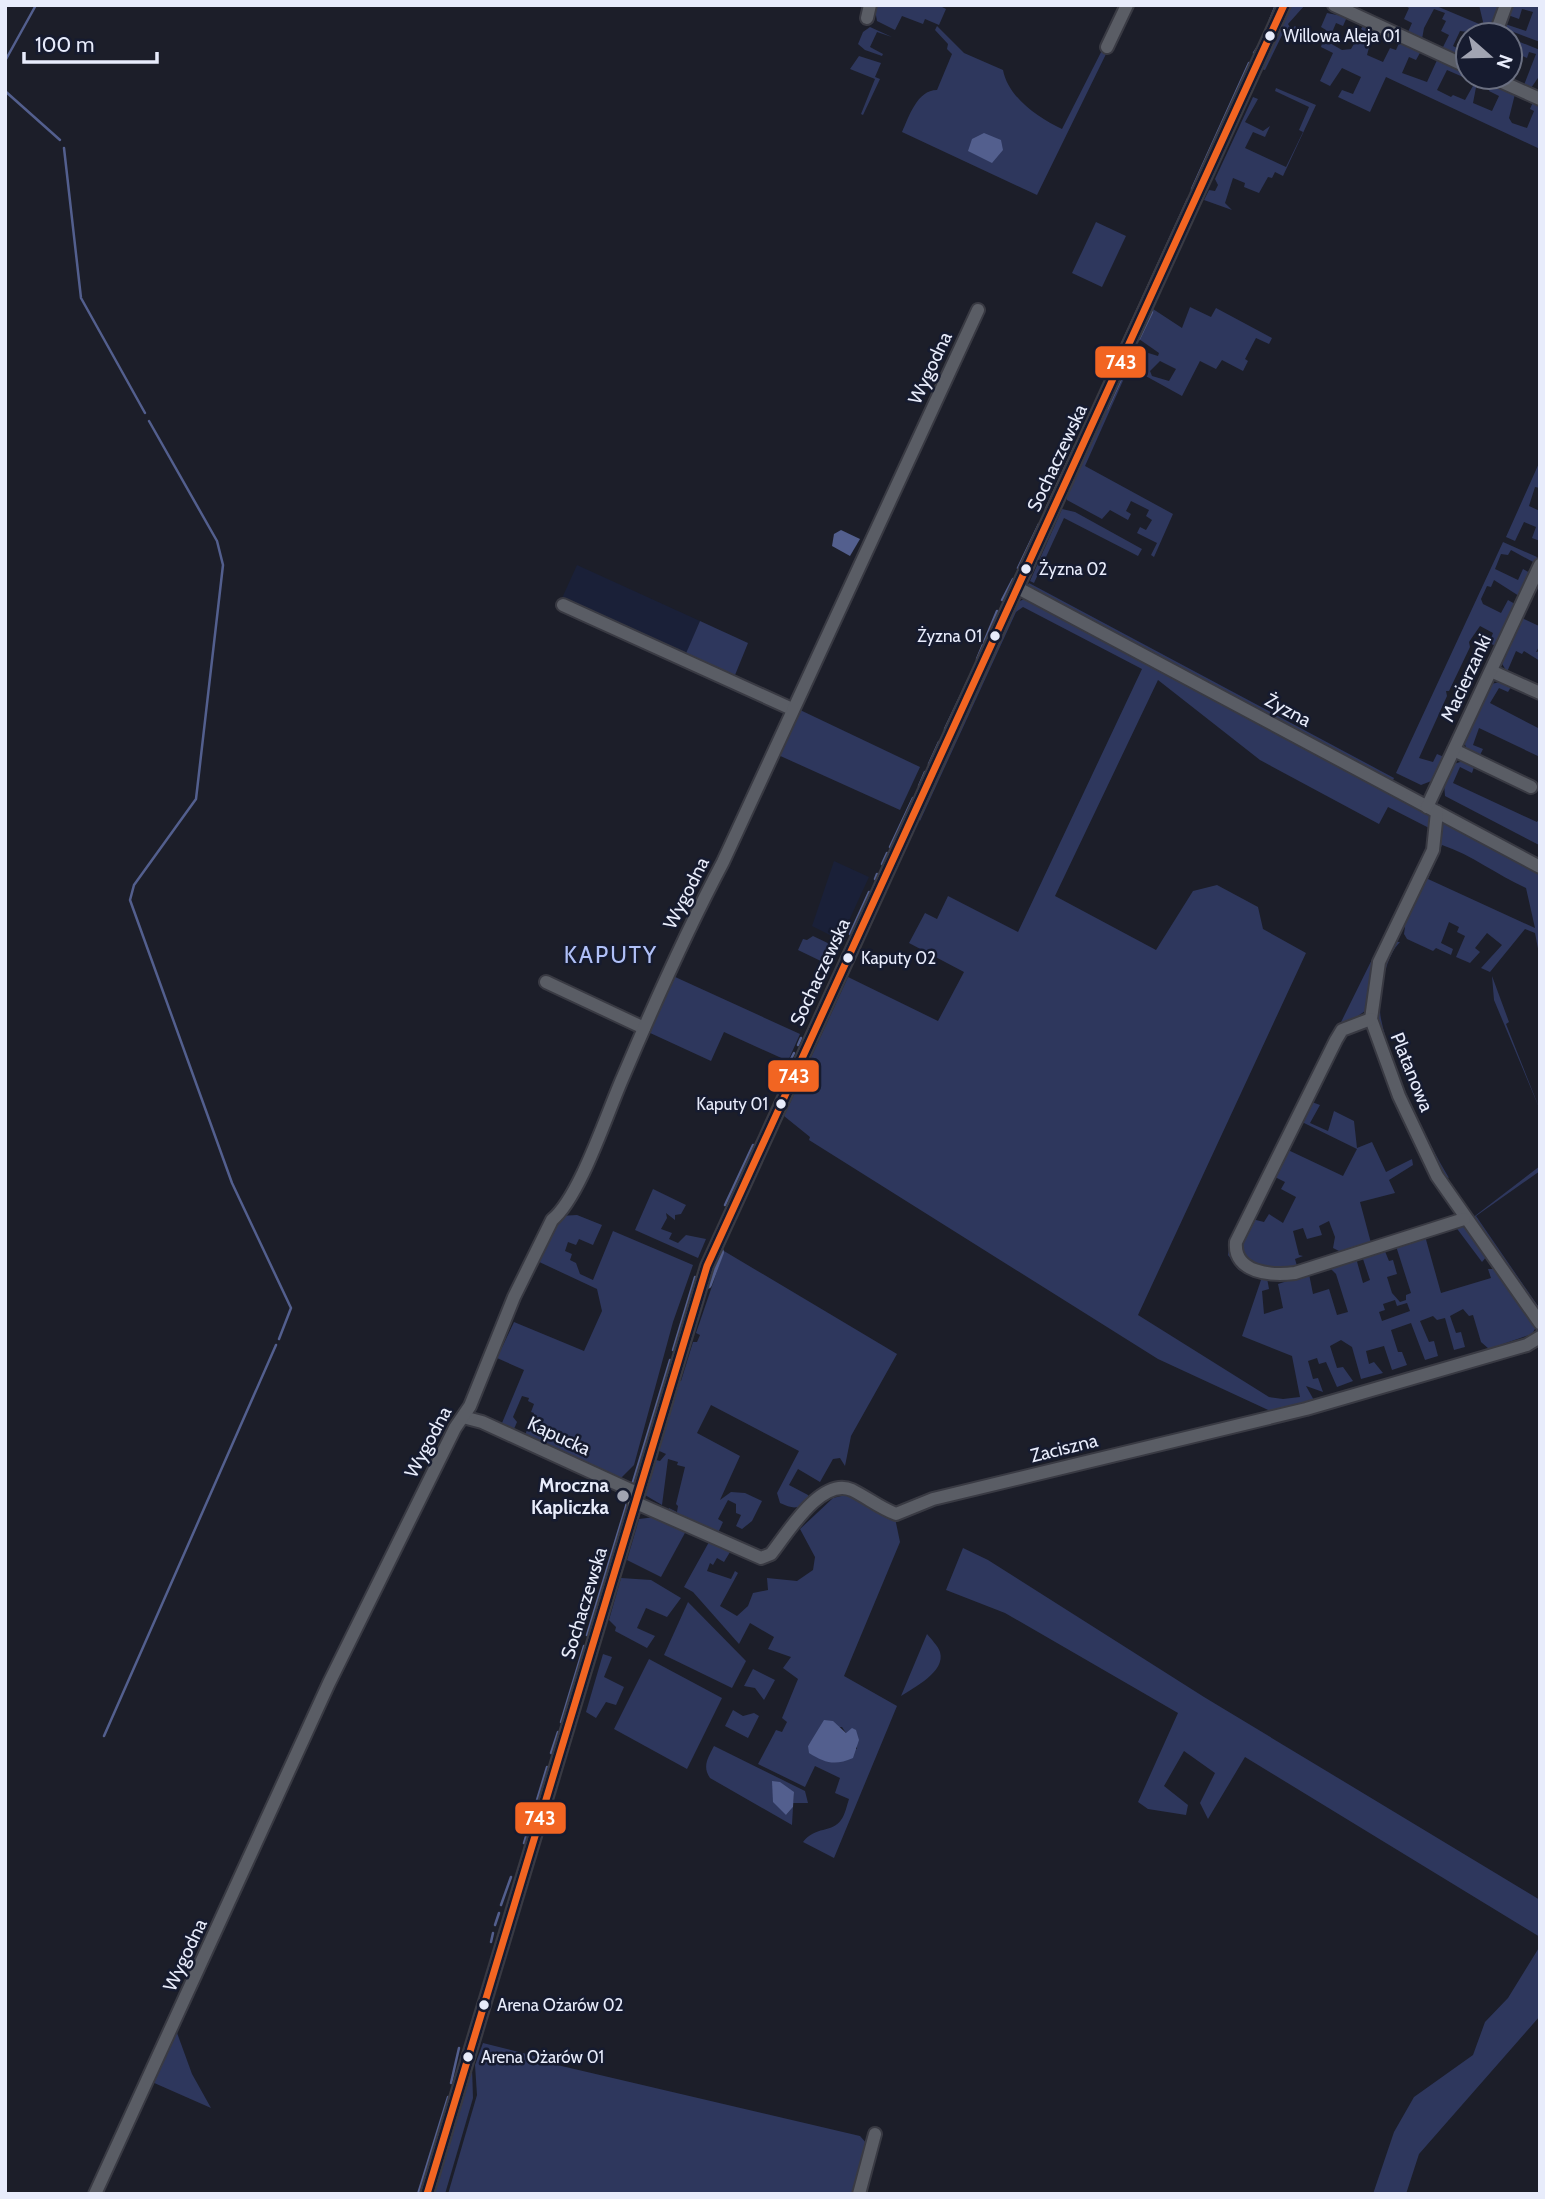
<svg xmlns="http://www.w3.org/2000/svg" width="1545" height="2199" viewBox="0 0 1545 2199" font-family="Cabin,sans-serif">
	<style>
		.built { fill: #1a2038 }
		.green { fill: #2e375d; fill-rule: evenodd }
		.water { fill: #535f8e }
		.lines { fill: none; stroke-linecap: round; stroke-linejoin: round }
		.stream { stroke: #535f8e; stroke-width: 2.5 }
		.canal { stroke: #535f8e; stroke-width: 10 }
		.minor-casing { stroke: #393a43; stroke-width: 16 }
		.minor { stroke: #5a5d65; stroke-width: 12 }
		.bus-1-casing { stroke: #161b2f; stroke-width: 12 }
		.bus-1 { stroke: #f26522; stroke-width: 7 }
		.bus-dot { fill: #e8ecfb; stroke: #161b2f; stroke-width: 2.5 }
		.poi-dot { fill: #a1a4b2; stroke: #161b2f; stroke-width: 2.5 }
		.labels { text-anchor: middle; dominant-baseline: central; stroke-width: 5; stroke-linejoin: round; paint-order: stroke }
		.bus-label { font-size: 17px; fill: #e8ecfb; stroke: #161b2f; text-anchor: start }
		.street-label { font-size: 19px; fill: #e8ecfb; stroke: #161b2f }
		.poi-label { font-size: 19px; font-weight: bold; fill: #e8ecfb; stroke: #161b2f; text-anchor: end }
		.quarter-label { font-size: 23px; letter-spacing: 2px; fill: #b0c0f7; stroke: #161b2f }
		.line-badge { stroke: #161b2f; stroke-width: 2.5 }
		.badge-label { font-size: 19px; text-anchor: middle; font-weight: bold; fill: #fff }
	</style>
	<rect width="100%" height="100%" fill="#1c1e29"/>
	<!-- built -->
	<g class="built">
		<path d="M577,565L700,621L682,664L558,607Z"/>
		<path d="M834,861L869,877L840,940L812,926Z"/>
	</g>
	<!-- green -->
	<g class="green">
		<path d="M874,5H938L946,9L939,25L925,19L923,24L902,16L895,30L877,21Z"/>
		<path d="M1125,5H1130L1037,195L902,132C909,117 917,90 937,90L952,54L947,49L948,44L935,30L937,26L964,53L1003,70C1008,97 1038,118 1062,129Z"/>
		<path d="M1292,5H1305L1288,24L1291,29L1295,26L1303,33L1300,37L1284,31L1265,70L1260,69Z"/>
		<path d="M1404,5H1434L1484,26L1479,5H1500L1490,35L1460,31L1453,46L1459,49L1456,54L1442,49L1449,35L1441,31L1446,21L1442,19L1445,13L1434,9L1424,28L1422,39L1408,32L1412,23L1404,19L1409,8Z"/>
		<path d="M1511,5H1540V42L1503,28L1505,24L1526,31L1533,12L1522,9L1519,19L1508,15Z"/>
		<path d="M1327,13L1347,17L1343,26L1336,23L1328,42L1342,50L1351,49L1359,35L1362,36L1365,32L1361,29L1364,24L1380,31L1376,41L1371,40L1367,55L1383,62L1390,48L1396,50L1400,41L1421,51L1416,60L1409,57L1402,73L1427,82L1438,58L1463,70V77L1447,70L1437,90L1451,97L1453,95L1465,100L1478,77L1473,103L1492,111L1499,96L1489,91L1492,83L1515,94L1509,118L1512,123L1527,128L1534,111L1530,109L1533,102L1540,105V149L1386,77L1370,112L1338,97L1342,90L1353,94L1361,77L1342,68L1330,86L1320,81L1333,53L1321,47L1326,30L1321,27Z"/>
		<path d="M870,27L892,37L877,32L870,47L883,54L882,56L865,50L858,44L863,32Z"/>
		<path d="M1510,38L1540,50V75L1531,88L1524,85L1536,54L1529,52L1527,58L1510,51Z"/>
		<path d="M859,56L881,63L875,77L880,79L863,115L861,114L875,79L850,69Z"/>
		<path d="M1276,88L1316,105L1283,176L1275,172L1272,178L1268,177L1259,193L1244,187L1245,183L1233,178L1225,203L1232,210L1204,200L1209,190L1215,191L1218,185L1215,179L1253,97L1258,99L1245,122L1263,131L1270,126L1265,137L1253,132L1245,148L1286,167L1303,132L1299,130L1309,107L1275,91Z"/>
		<path d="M1096,222L1126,236L1102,287L1072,273Z"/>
		<path d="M1190,307L1211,317L1216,308L1272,338L1269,344L1256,338L1245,359L1248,361L1243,371L1222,360L1216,369L1200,361L1182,396L1133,369L1126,374L1085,466L1173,514L1154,557L1151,555L1157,543L1137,533L1140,527L1146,530L1152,520L1146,516L1149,510L1131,501L1126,511L1131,514L1128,520L1110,510L1102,519L1067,500L1066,494L1132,353L1142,351L1158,356L1159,353L1139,339L1153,309L1182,328ZM1160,361L1176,369L1169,381L1152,376L1150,371Z"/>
		<path d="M1540,461V488L1535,487L1529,506L1540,511V541L1532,538L1536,527L1524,522L1515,541L1506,537Z"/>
		<path d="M1062,509L1075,512L1142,549L1138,556L1064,518L1034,583L1030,581Z"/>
		<path d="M1503,542L1537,557L1535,563L1511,550L1508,555L1501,554L1495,569L1518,580L1523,569L1530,573L1519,596L1494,580L1491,587L1487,586L1481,599L1483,604L1501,613L1508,600L1515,604L1496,646L1489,643L1493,633L1480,626L1469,642L1470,647L1449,691H1446L1447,696L1419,758L1433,762L1437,754L1444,757L1434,780L1421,785L1396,773Z"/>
		<path d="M1029,583L1394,778L1392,782L1027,586Z"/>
		<path d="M1024,599L1154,668L1156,665L1431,814L1434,830L1428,849L1375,964L1365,1011L1337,1031L1244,1219L1231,1253L1241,1266L1267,1278L1269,1289L1262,1291L1264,1314L1283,1308L1278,1284L1309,1274L1313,1294L1329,1289L1337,1315L1348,1312L1336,1274L1329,1267L1356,1258L1363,1283L1370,1280L1362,1256L1384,1249L1389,1261L1393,1260L1397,1274L1387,1277L1392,1293L1400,1302L1406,1300V1295L1411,1293L1396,1246L1425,1236L1441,1293L1491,1278L1488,1269H1497L1534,1319L1535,1329L1532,1334L1489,1349L1481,1342L1473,1315L1469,1316L1463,1309L1450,1316L1456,1333L1461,1332L1465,1347L1454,1350L1445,1318L1437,1320L1433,1316L1420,1321L1429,1342L1434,1341L1438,1356L1425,1360L1411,1323L1391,1330L1398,1352H1402L1407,1365L1392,1370L1384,1346L1366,1351L1369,1364L1374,1362L1383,1373L1361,1379L1352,1347L1341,1340L1330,1346L1337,1368L1343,1367L1353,1381L1337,1387L1326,1362L1319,1364L1317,1358L1308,1361L1313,1379L1318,1378L1323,1392L1306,1386L1315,1402L1277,1414L1158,1359L809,1140L810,1137L784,1116L848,977L938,1021L964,972L909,943L925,913L937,919L948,896L1018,932L1142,669L1023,607L1016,612L920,821L919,815L1018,602ZM1158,680L1260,760L1379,824L1388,807L1431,829L1427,848L1229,1249L1228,1255L1239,1270L1262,1277L1242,1336L1292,1356L1300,1397L1283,1399L1269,1397L1138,1315L1306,953L1263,929L1258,907L1217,885L1193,891L1156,950L1055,896ZM1395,1300L1397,1306L1407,1303L1410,1311L1382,1321L1379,1312L1385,1310L1383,1304Z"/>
		<path d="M1522,618L1539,626L1540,645L1536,652L1540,651V661L1524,651L1522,654L1516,651L1507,672L1501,662Z"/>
		<path d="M700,621L748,643L733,680L684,658Z"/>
		<path d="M1500,682L1511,687L1508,692L1499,688L1490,703L1540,729V757L1479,728L1473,745L1483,749L1480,755L1467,750L1464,742L1491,684Z"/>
		<path d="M798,709L920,767L900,810L776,754Z"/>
		<path d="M1463,761L1474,767L1472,773L1460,767L1453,783L1537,822L1540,817V861L1539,845L1445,796L1444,784L1454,764Z"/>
		<path d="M1441,819L1540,872V959L1535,933L1525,929L1490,972L1481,968L1502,945L1487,933L1475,948L1480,952L1470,963L1456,957L1465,936L1457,932L1459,927L1449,922L1441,943L1453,949L1451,955L1436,948L1433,951L1407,939L1404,934L1405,927L1401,928ZM1442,845C1472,855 1497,875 1526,888L1535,928L1428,879Z"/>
		<path d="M813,936L836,947L827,964L798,950L803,939L807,940Z"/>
		<path d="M1393,942H1400C1385,956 1377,999 1381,1019C1390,1064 1425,1138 1449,1178L1441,1175L1430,1159L1375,1018L1382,963Z"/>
		<path d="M673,976L800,1034L788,1061L724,1032L711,1061L648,1032Z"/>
		<path d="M1492,976L1509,1022L1506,1024L1540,1110L1494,1000Z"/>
		<path d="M1312,1102L1320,1105L1310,1123L1328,1131L1334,1111L1354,1121L1357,1148L1372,1142L1386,1172L1412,1159L1413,1165L1389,1180L1395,1193L1360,1202L1371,1243L1341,1252L1333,1248L1335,1237L1329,1221L1319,1226L1322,1235L1307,1239L1303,1228L1293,1231L1299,1255L1303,1256L1295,1259L1297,1266C1279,1273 1258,1268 1242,1260L1238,1247L1252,1219L1264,1222L1269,1214L1283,1223L1296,1197L1281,1189L1285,1182L1275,1177L1288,1150L1343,1176L1357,1149L1302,1122Z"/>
		<path d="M1540,1166V1171L1476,1216L1540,1309V1319L1471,1219Z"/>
		<path d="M653,1189L686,1205L681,1214L675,1215V1220L666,1213L667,1218L661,1229L672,1233L669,1239L678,1243L686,1235L706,1239L698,1258L635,1230Z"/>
		<path d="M577,1215L602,1225L593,1245L579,1239L576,1245L568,1242L565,1251L572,1254L570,1260L576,1263L580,1274L593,1280L613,1231L693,1265L673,1322L634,1465L618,1481L525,1435L534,1413L531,1412L534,1404L528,1401L529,1398L522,1396L513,1417L517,1422L514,1429L502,1423L524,1370L497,1358L514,1322L584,1351L602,1311L597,1289L535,1260L560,1216Z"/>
		<path d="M1460,1225L1471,1231L1487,1256L1482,1262L1455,1226Z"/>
		<path d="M724,1251L897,1354L851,1436L845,1466L840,1458L833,1459L820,1482L798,1469L789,1485L808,1495L809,1499C799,1510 793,1509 780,1503L777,1493L799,1451L711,1405L697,1433L740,1456L720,1500L731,1492L745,1493L762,1501L752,1521L742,1529L736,1526L741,1515L736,1513V1504L728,1500L718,1519L723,1522L718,1533L668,1511L669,1508L677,1512L678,1506L676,1504L685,1467L677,1465L678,1462L668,1459L662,1505L645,1495L656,1460L660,1461L666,1454L655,1449L676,1380L681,1381L693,1342H697L700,1335L696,1333Z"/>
		<path d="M849,1494L895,1518L900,1542L844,1676L897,1706L834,1858L803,1842C815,1826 832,1833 841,1820C845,1815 847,1805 849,1799L835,1793L840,1778L815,1766L805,1787L758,1764L776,1730L782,1732L787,1722L782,1718L798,1679L783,1668L791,1657L768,1649L774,1637L750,1623L739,1644L693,1592L684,1587L709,1542L730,1552L724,1562L717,1558L713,1565L710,1563L707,1571L731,1579L735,1571L738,1573L720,1606L737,1616L748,1606L753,1593L768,1590L767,1578L797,1581L813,1570L815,1557L800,1529L833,1498ZM842,1727L846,1733L856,1734L857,1749L808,1746L820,1729Z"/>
		<path d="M655,1517L686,1531L661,1577L627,1560L639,1519Z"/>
		<path d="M963,1548L988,1560L1204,1697L1540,1900V1937L1245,1757L1208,1819L1200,1803L1215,1773L1184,1751L1164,1786L1188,1805L1186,1815L1148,1809L1138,1802L1178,1713L1005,1613L946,1590Z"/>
		<path d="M621,1578L651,1580L681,1598L667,1617L646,1608L637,1628L655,1636L647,1648L615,1631L616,1627L609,1620Z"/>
		<path d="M688,1602L746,1661L732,1688L664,1655Z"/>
		<path d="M927,1634C931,1639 938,1646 940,1652C946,1672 913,1688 901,1696Z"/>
		<path d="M603,1654L612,1657L604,1677L624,1687L616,1705L606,1702L596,1718L586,1712Z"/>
		<path d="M649,1659L722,1698L687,1769L614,1729Z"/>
		<path d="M753,1669L775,1680L764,1700L755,1688L744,1686Z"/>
		<path d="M733,1710L743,1716L754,1713L759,1716L748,1738L725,1726Z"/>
		<path d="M714,1746L805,1791L808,1803H793L794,1792L786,1815L793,1807L792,1825L710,1778C702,1766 708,1758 714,1746Z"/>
		<path d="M1540,1946V2016L1419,2154L1406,2194H1373L1394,2132L1414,2097L1473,2055L1485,2022L1508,1998Z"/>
		<path d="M176,2030L192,2074L211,2108L152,2082Z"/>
		<path d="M483,2043L550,2060L553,2064L860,2136L867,2144L852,2194H448L477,2095L475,2065Z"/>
		<path d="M472,2067L473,2098L445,2194H432Z"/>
	</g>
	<!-- water -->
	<g class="water">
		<path d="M984,133L1001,140L1003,150L992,163L968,151L972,139Z"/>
		<path d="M841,530L860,539L850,556L832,546L834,534Z"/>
		<path d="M824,1720L833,1721L846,1733L852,1728L856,1730L859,1740L853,1758C835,1766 825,1763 809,1753L808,1746Z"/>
		<path d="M772,1781L780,1782L794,1792L793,1807L786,1815L773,1802Z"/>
	</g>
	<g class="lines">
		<!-- stream -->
		<g class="stream">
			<path d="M1270,20L1276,5"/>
			<path d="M1254,53L1258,47"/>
			<path d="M5,61L36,5"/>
			<path d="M5,91L60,140"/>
			<path d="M64,148L81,298L145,413"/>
			<path d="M1192,189L1249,63"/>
			<path d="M1139,339L1152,312"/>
			<path d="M1105,381L1188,199"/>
			<path d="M1107,409L1133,353"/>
			<path d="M149,421L217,541L223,565L196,799L134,885L130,900L232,1183L291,1308L279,1339"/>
			<path d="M1084,428L1093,408"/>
			<path d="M1046,509L1075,446"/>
			<path d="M1018,568L1039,524"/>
			<path d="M1002,600L1013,579"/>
			<path d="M977,659L997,611"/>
			<path d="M945,729L973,670"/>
			<path d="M929,764L939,742"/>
			<path d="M919,786L925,772"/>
			<path d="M890,847L913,798"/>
			<path d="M882,864L887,853"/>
			<path d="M1540,877V908"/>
			<path d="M875,879L877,874"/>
			<path d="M850,934L869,892"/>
			<path d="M798,1045L801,1038"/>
			<path d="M790,1061L794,1053"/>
			<path d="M725,1205L753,1145"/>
			<path d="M673,1350L695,1277"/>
			<path d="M632,1485L670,1360"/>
			<path d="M587,1635L630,1493"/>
			<path d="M561,1722L584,1646"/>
			<path d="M104,1736L276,1345"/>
			<path d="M551,1753L558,1732"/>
			<path d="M524,1843L547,1767"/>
			<path d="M501,1905L511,1877"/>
			<path d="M495,1925L499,1913"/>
			<path d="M491,1942L493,1933"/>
			<path d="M451,2083L459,2048"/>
			<path d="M418,2194L448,2097"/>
		</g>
		<!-- canal -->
		<path class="canal" d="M707,1284L719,1252"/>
		<!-- minor casing -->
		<g class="minor-casing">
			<g id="minor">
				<path d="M1334,5L1468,67"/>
				<path d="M867,18L870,5"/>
				<path d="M1495,35L1506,5"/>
				<path d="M1107,47L1127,5"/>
				<path d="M1491,77L1540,99"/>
				<path d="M1018,588L1540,867"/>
				<path d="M563,605L792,709"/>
				<path d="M1491,671L1540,693"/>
				<path d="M1454,750L1531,787"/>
				<path d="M1427,807L1540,565"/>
				<path d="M1437,812L1433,850L1379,962L1371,1019L1399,1096L1437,1176L1540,1323"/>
				<path d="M546,982L644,1028"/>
				<path d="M1371,1019L1342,1030L1336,1040L1236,1242C1233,1273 1271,1276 1295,1273L1464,1219"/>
				<path d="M463,1417L482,1422L637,1493"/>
				<path d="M634,1502L761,1558L771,1554C787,1534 821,1476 852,1490C868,1498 880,1508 896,1514L933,1499L1306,1409L1527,1345L1540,1337"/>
				<path d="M95,2194L329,1683L455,1428L470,1406L514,1297L552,1220C580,1197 607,1113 623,1077C654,1004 686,932 723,862L978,310"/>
				<path d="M427,2194L707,1266L1284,5"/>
				<path d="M859,2194L875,2134"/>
			</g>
		</g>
		<!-- minor -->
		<use href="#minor" class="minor"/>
		<!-- bus-1 casing -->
		<g class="bus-1-casing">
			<path id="bus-1" d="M427,2194L707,1266L1284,5"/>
		</g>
		<!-- bus-1 -->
		<use href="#bus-1" class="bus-1"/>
	</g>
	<!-- markers -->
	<g class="bus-dot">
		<circle cx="1270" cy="36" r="6"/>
		<circle cx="1026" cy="569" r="6"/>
		<circle cx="995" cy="636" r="6"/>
		<circle cx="848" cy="958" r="6"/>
		<circle cx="781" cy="1104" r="6"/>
		<circle cx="484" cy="2005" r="6"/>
		<circle cx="468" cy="2057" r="6"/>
	</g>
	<circle class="poi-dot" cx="623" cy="1496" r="7"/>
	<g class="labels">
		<!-- bus labels -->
		<g class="bus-label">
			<text x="1283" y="36">Willowa Aleja 01</text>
			<text x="1039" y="569">Żyzna 02</text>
			<text x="982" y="636" text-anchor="end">Żyzna 01</text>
			<text x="861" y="958">Kaputy 02</text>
			<text x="768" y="1104" text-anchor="end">Kaputy 01</text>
			<text x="497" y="2005">Arena Ożarów 02</text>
			<text x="481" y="2057">Arena Ożarów 01</text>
		</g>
		<!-- street labels -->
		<g class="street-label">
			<text transform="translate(930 368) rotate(-65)">Wygodna</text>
			<text transform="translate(1057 458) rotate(-65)">Sochaczewska</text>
			<text transform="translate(1466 678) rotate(-65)">Macierzanki</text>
			<text transform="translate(1288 710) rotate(28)">Żyzna</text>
			<text transform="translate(686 893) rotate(-63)">Wygodna</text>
			<text transform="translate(820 972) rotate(-65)">Sochaczewska</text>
			<text transform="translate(1412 1072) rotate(68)">Platanowa</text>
			<text transform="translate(559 1436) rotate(25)">Kapucka</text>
			<text transform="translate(428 1442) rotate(-62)">Wygodna</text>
			<text transform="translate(1064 1448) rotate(-14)">Zaciszna</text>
			<text transform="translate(584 1603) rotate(-73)">Sochaczewska</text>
			<text transform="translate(185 1955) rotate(-65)">Wygodna</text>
		</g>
		<!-- poi labels -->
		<g class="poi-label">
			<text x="609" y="1485">Mroczna<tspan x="609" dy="22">Kapliczka</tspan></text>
		</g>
		<!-- quarter labels -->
		<g class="quarter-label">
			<text x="611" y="955">KAPUTY</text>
		</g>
	</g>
	<g class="line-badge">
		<rect x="1094" y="345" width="53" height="34" rx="7" fill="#f26522"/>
		<rect x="767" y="1059" width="53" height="34" rx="7" fill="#f26522"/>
		<rect x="514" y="1801" width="53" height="34" rx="7" fill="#f26522"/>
	</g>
	<g class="badge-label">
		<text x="1121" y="369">743</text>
		<text x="794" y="1083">743</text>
		<text x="540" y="1825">743</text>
	</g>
	<!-- border -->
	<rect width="1545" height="2199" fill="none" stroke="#e8ecfb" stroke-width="14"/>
	<!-- north arrow -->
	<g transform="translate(1489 56) rotate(110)"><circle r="33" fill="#161b2f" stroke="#6a6f81" stroke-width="2"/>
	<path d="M0-5L12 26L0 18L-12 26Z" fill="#a1a4b2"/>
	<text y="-10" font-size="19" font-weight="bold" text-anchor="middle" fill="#e8ecfb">N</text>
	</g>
	<!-- scale -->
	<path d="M24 52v10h133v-10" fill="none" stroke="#e8ecfb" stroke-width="3.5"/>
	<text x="35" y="52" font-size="21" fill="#e8ecfb" stroke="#161b2f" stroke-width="5" paint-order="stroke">100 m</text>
</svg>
